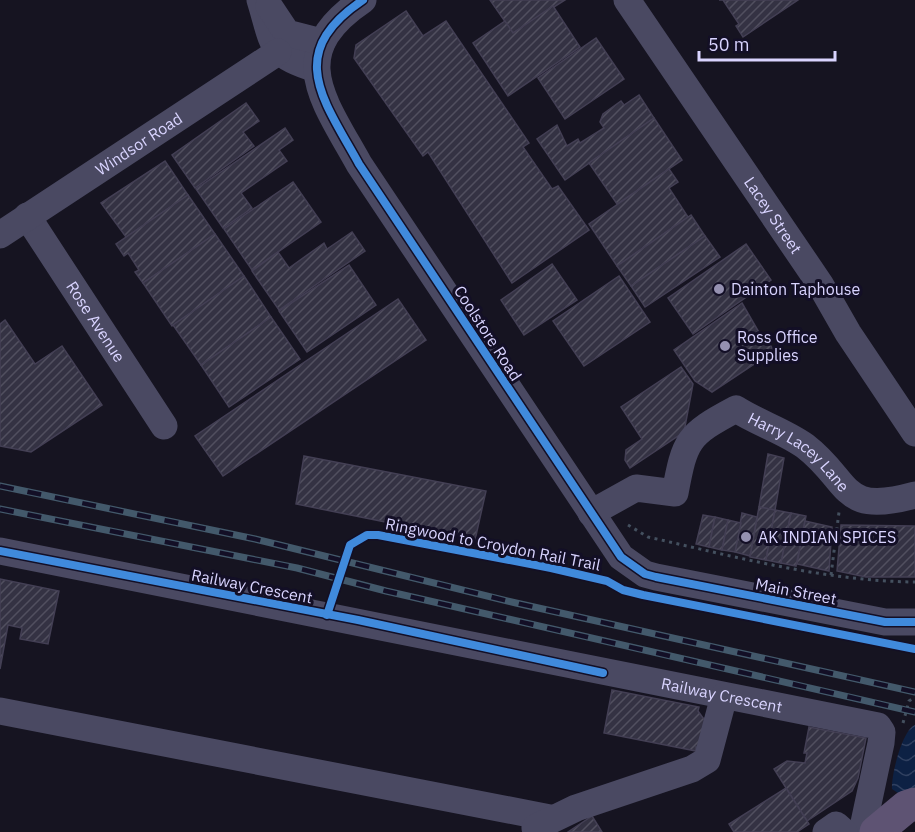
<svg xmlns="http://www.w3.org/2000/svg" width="915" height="832" viewBox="0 0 915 832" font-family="'IBM Plex Sans',sans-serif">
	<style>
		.water { fill: url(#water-waves) }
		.building { fill: url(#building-hatch); stroke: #433f54; stroke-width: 1.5 }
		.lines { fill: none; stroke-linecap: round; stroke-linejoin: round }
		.path { stroke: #44505f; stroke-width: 3; stroke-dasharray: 3 4.5; stroke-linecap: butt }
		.minor { stroke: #4a4962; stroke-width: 27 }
		.major { stroke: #5e5373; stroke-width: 33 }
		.rail-casing { stroke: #43596b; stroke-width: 7 }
		.rail { stroke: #130f26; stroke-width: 4.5; stroke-dasharray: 14; stroke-linecap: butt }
		.cycleway-casing { stroke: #130f26; stroke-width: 11 }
		.cycleway { stroke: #408adc; stroke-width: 8 }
		.poi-dot { fill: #9591b1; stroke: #130f26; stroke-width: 2 }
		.labels { text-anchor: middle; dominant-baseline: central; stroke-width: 6; stroke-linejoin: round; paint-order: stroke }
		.street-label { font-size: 16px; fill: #d9d4ff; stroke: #130f26 }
		.poi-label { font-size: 16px; fill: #d9d4ff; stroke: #130f26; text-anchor: start }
	</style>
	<defs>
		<pattern id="water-waves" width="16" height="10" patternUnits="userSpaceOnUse" patternTransform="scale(1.5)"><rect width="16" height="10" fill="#0d2144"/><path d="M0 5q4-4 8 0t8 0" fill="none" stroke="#304060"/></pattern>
		<pattern id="building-hatch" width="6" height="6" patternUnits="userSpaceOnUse" patternTransform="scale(1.5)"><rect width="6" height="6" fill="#343243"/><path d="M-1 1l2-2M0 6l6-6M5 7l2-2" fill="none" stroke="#514f5f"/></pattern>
	</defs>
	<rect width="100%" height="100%" fill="#161421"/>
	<!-- water -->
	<path class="water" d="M915,725V788L898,793L892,789C891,776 902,730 915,725Z"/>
	<!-- building -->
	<g class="building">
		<path d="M490,0H565L513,33Z"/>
		<path d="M719,0H798L743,37L736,26L739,24L723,0Z"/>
		<path d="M553,6L580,47L508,96L473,43L505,21L513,33Z"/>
		<path d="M406,11L423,36L446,21L529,143L523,147L552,189L558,186L589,230L512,283L428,152L423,156L354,58L356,45Z"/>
		<path d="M596,38L624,79L565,119L538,78Z"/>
		<path d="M639,95L654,118L565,180L537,139L557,125L567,146L578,139L580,143L604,128L600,122L603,114L621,101L624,105Z"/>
		<path d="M246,103L259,121L243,132L254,146L195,188L172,155Z"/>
		<path d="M654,118L682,160L617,204L589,163Z"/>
		<path d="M285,128L293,140L279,150L287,161L241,193L252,208L223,228L196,189Z"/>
		<path d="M165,161L188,195L126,237L101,203Z"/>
		<path d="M669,169L678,182L669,188L688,217L617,266L589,224Z"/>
		<path d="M293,182L321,222L252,270L224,229Z"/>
		<path d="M188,195L215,234L143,283L135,272L139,270L128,253L124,256L116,244Z"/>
		<path d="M691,215L705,236L631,286L617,266Z"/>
		<path d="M352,232L365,251L279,310L252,271L278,252L289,268L324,243L327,249Z"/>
		<path d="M215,234L244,276L172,326L143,283Z"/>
		<path d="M705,236L720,257L645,307L631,286Z"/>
		<path d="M746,244L771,280L693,334L668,298Z"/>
		<path d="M552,264L577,300L524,335L501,300Z"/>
		<path d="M349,265L376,305L307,352L279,311Z"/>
		<path d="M244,276L271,317L201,365L173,325Z"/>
		<path d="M619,276L650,322L584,366L553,321Z"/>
		<path d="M398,299L426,340L223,476L195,436Z"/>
		<path d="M742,303L764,341L767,340L774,351L712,392L695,381L674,350Z"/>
		<path d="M271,317L300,359L229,407L201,365Z"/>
		<path d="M5,320L35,364L62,346L102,405L31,452L0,446V324Z"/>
		<path d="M681,367L693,384L684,432L630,468L625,460L626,450L642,439L621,407Z"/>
		<path d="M768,454L784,458L775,510L759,507Z"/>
		<path d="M304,456L486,491L475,540L296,504Z"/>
		<path d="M759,507L775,510L766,560L750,557Z"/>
		<path d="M775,510L791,513L781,563L766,560Z"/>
		<path d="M742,513L757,517L750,556L735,552Z"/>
		<path d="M791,513L806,516L796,566L781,563Z"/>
		<path d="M703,515L715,517L709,547L696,544Z"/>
		<path d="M715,517L728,520L722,550L709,547Z"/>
		<path d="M728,520L741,523L735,552L722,550Z"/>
		<path d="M805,521L832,527L829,571L797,564Z"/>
		<path d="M841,525L915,526V577H866L837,571Z"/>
		<path d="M0,579L59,591L48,644L20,639L22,628L8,625L0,669Z"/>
		<path d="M612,690L699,707L698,711L703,718L711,719L700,748L696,747V751L604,733Z"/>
		<path d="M809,727L866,738L858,778L852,791L807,821L774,769L787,761L805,763L807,753H804Z"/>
		<path d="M786,788L809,824L797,832H734L729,824Z"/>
		<path d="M592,816L602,832H568Z"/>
	</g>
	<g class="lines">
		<!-- path -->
		<g class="path">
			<path d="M628,525L648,537C736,557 825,581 915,582"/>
			<path d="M831,575L839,512"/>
			<path d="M903,723L909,701L915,697"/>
		</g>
		<!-- minor -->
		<g class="minor">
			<path d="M260,0C274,45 268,54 316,69"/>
			<path d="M363,0C284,53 323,99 359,164L621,557L645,574L656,577L885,622H915"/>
			<path id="s1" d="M627,0L820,284L848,333L915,433"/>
			<path d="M269,6L287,33L322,42"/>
			<path id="s2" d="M27,216L164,426"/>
			<path id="s3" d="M0,235L278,52"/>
			<path id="s4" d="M591,513L636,488L675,493C685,440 687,435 736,409C758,423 784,431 805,446C852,482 839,516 915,495"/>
			<path id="s5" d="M0,551L878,726L882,732L881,743L862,832"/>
			<path d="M0,711L550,818"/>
			<path d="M535,828L576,808L692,769L707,760L724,696"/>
			<path d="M826,832L836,825L844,832"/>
		</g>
		<!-- major -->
		<path class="major" d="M876,832L906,807L915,804"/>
		<!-- rail casing -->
		<g class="rail-casing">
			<g id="rail">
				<path d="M0,486L255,539L516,603L915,692"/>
				<path d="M0,509L297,568L386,591L915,712"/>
			</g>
		</g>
		<!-- rail -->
		<use href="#rail" class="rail"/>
		<!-- cycleway casing -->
		<g class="cycleway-casing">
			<g id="cycleway">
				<path d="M363,0C284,53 323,99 359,164L621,557L645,574L656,577L885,622H915"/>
				<path d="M0,551L358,620L603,673"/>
				<path d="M327,615L350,545L367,535H378L551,568L607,581L623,590L643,595L915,649"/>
			</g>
		</g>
		<!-- cycleway -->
		<use href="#cycleway" class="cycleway"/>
	</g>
	<!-- markers -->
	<g class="poi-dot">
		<circle cx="719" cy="289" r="6"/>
		<circle cx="725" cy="346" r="6"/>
		<circle cx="746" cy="537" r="6"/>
	</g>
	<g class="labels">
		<!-- street labels -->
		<g class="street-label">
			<text stroke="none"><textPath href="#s3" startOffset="166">Windsor Road</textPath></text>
			<text stroke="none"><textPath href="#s1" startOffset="260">Lacey Street</textPath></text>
			<text stroke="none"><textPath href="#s2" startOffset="126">Rose Avenue</textPath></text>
			<text transform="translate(488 333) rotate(57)">Coolstore Road</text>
			<text stroke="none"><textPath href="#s4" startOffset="278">Harry Lacey Lane</textPath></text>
			<text transform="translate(493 544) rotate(11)">Ringwood to Croydon Rail Trail</text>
			<text transform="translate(252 586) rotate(11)">Railway Crescent</text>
			<text transform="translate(796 591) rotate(11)">Main Street</text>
			<text stroke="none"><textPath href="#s5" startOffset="736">Railway Crescent</textPath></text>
		</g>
		<!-- poi labels -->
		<g class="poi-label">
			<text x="731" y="289">Dainton Taphouse</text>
			<text x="737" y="337">Ross Office<tspan x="737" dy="18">Supplies</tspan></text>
			<text x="758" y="537">AK INDIAN SPICES</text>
		</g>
	</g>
	<!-- scale -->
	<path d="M699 51v9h136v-9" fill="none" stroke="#d9d4ff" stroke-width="3"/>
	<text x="708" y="51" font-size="18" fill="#d9d4ff" stroke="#130f26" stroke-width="4.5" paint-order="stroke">50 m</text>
</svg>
